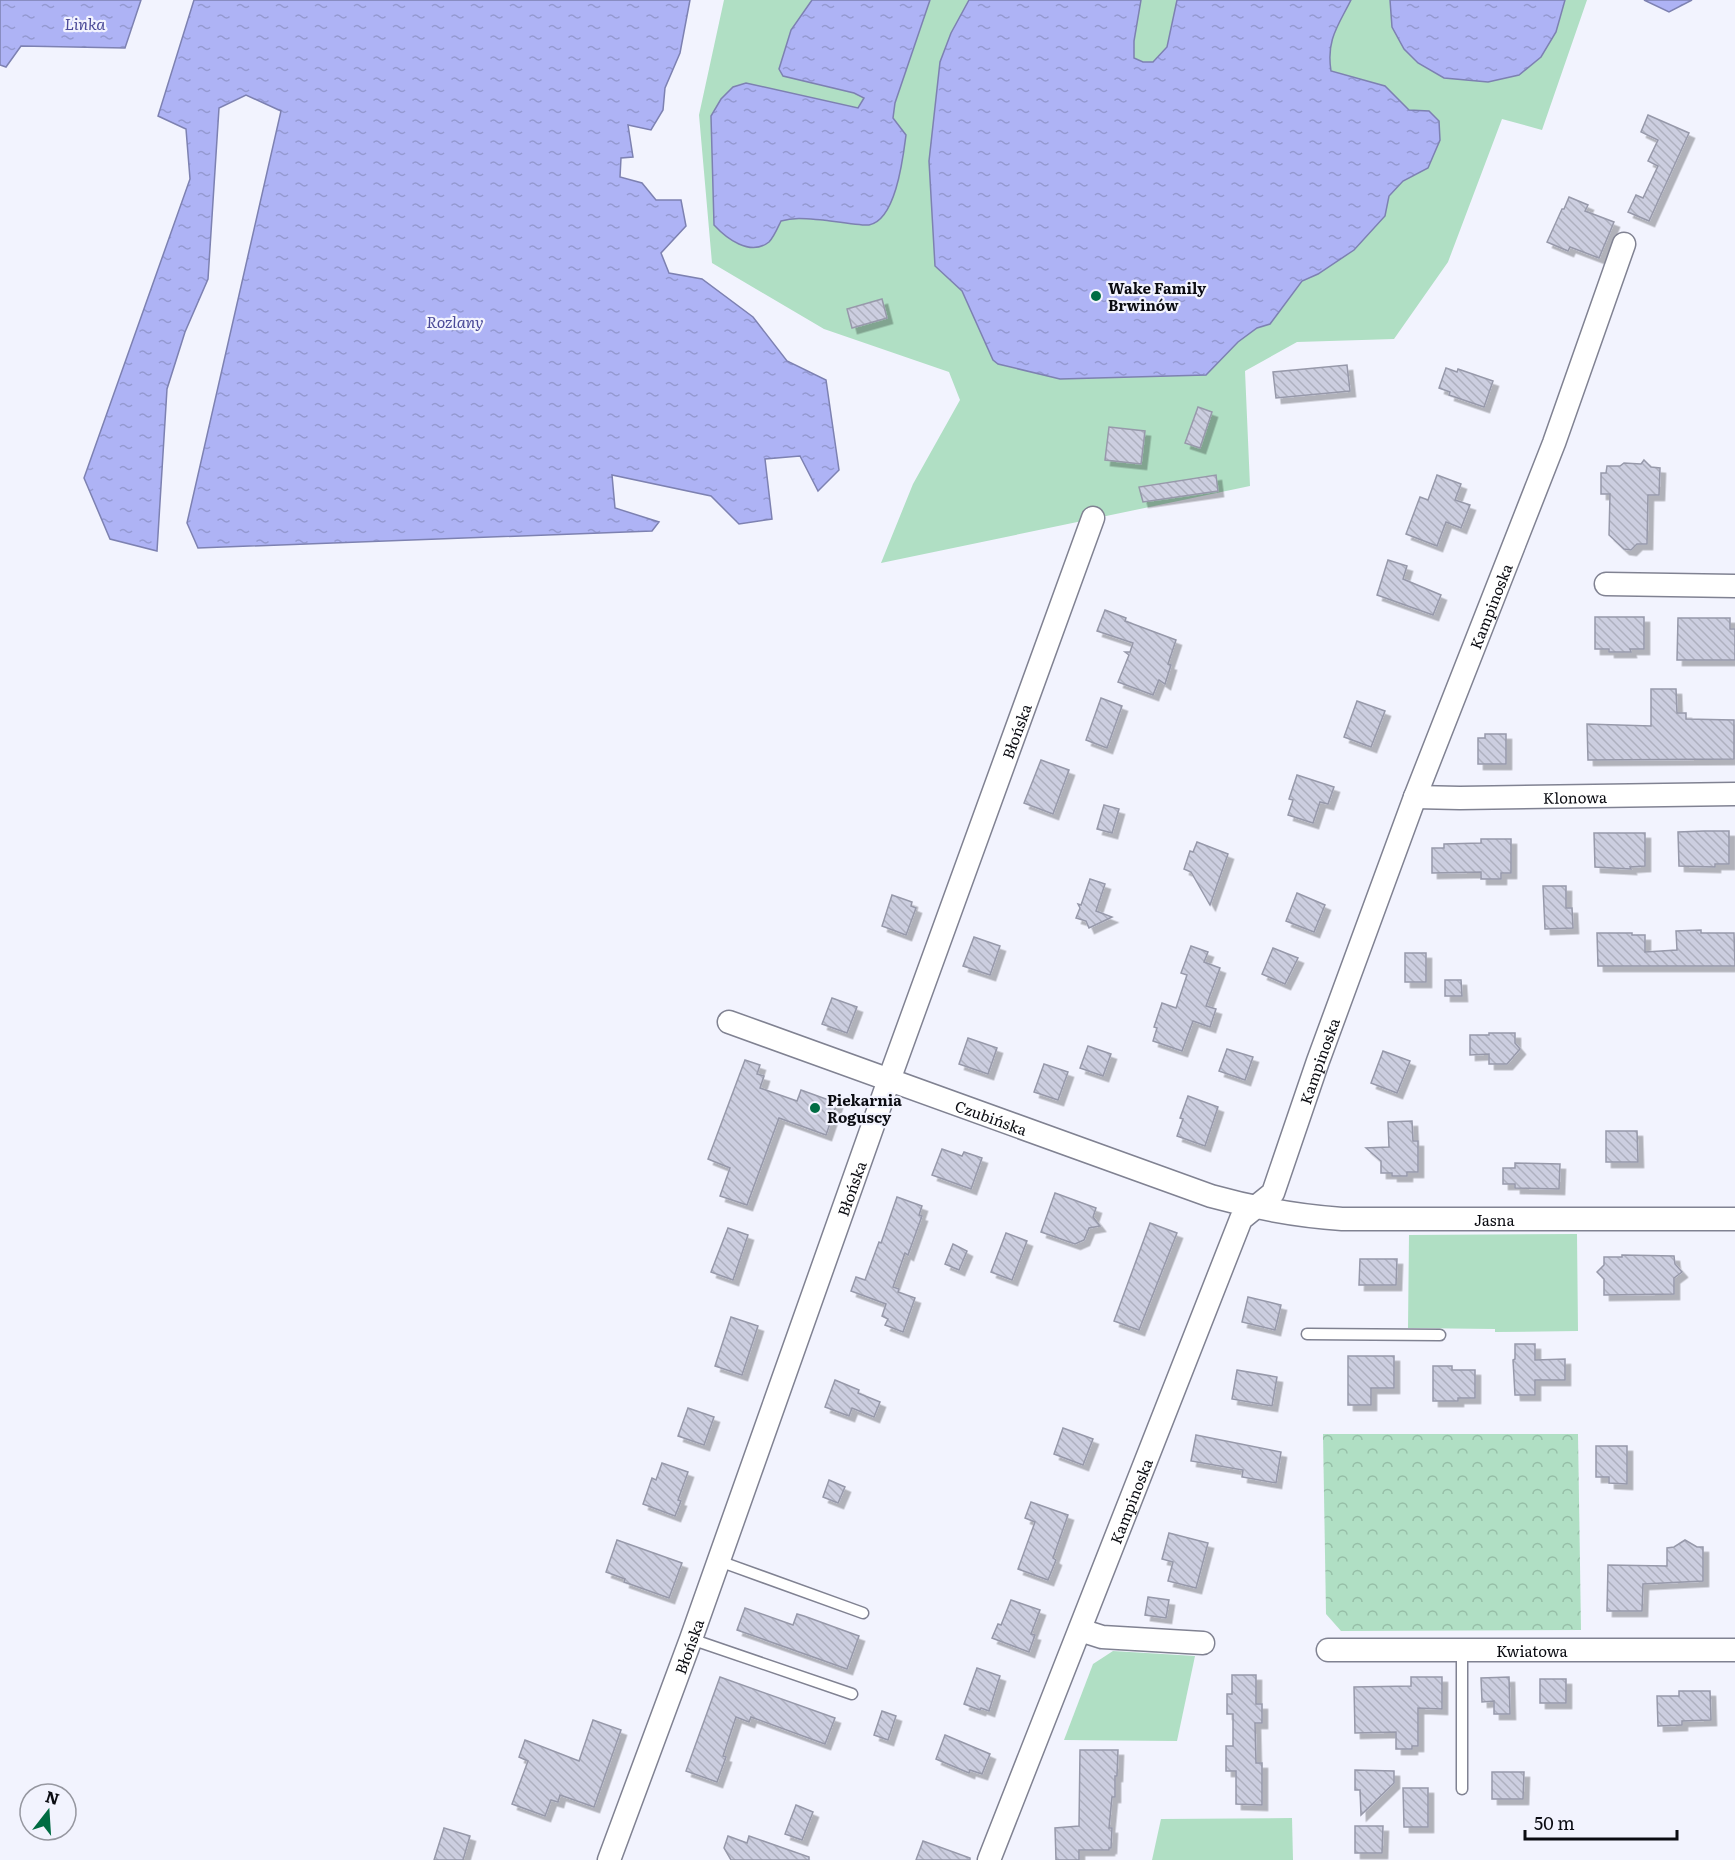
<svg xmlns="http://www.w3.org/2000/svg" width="1735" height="1860" viewBox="0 0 1735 1860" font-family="Literata,serif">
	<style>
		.grass { fill: #b0dfc4 }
		.forest { fill: url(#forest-crowns) }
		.water { fill: url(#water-ripples); stroke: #7d81b1; stroke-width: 1.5 }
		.building { fill: url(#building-back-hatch); stroke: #9799aa; stroke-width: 1.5; filter: url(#shadow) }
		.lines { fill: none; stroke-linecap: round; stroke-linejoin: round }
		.service-casing { stroke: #808292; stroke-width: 13 }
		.minor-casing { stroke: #808292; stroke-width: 25 }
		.service { stroke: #fff; stroke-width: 10 }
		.minor { stroke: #fff; stroke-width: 22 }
		.poi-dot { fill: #006c43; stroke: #f2f3fe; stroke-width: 2 }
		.labels { text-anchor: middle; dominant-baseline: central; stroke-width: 4.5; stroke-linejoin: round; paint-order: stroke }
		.poi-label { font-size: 15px; font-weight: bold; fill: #0b0c12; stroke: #f2f3fe; text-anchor: start }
		.street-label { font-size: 15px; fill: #0b0c12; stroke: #f2f3fe }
		.water-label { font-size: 16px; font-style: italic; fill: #4b4a98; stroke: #f2f3fe }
	</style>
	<defs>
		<pattern id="forest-crowns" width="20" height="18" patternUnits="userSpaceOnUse" patternTransform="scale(1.5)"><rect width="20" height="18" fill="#b0dfc4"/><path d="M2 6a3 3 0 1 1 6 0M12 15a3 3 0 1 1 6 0" fill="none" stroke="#96bea7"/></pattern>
		<pattern id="water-ripples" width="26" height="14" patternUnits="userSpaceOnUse" patternTransform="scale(1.5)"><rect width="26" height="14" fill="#aeb3f5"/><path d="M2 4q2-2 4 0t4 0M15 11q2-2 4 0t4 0" fill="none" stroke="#9499d1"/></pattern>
		<pattern id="building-back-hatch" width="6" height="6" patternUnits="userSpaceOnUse" patternTransform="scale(1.5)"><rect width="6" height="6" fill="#cccee0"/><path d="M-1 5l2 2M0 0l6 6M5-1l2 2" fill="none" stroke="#aeb0bf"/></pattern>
		<filter id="shadow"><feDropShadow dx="5.5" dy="5.5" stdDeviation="0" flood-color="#0004"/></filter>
	</defs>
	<rect width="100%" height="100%" fill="#f2f3fe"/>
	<!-- grass -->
	<g class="grass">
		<path d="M724,0H1587L1542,130L1502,119L1448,262L1394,339L1297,342L1245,371L1250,486L881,563L913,484L960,400L949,372L824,329L712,263L699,115Z"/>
		<path d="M1577,1234L1578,1331L1495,1332V1329L1408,1328L1409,1235Z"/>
		<path d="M1113,1651L1195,1656L1177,1741L1064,1740L1093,1664Z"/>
		<path d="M1292,1818L1293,1860H1152L1161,1819Z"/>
	</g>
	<!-- forest -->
	<path class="forest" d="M1323,1434H1578L1581,1630L1341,1631L1326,1614Z"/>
	<!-- water -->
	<g class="water">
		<path d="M0,0H141L125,48L21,46L6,67L0,65Z"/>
		<path d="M194,0H690L680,53L665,88L663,110L651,130L628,125L633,157L621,158L620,177L642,183L656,200H681L686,226L661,253L669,273L702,279L753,317L787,361L826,380L839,470L818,491L800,456L765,459L772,519L739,524L711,496L612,475L615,508L659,522L652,531L198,548L187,523L281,111L246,95L219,108L208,279L185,332L167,389L157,551L110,539L84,478L190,179L186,129L158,116Z"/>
		<path d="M812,0H930L895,103L893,118L906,135C903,158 896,220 869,225C863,226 832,221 823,220C808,219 796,217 781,221C778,227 774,237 769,242C750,257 726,238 714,225L711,116L721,99L733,87L746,83L858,108L864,98L854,93L783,76L779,69L791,30Z"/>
		<path d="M969,0H1141L1134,41V58L1143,62H1153L1167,47L1177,0H1351C1338,26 1326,40 1331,71L1385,86L1409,110L1429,111L1439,121L1440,140L1428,168L1403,181L1389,196L1385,216L1354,250L1318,274L1302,281L1270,324L1257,328L1238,342L1206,375L1060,379L998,364L993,360L962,291L935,266L929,161L940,62L951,33Z"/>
		<path d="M1390,0H1565L1556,32L1541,57L1519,75L1488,82L1444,78L1418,63L1404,49L1392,27Z"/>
		<path d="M1644,0H1692L1669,12Z"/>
	</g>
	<!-- building -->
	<g class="building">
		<path d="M1648,115L1689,133L1649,221L1628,212L1636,195L1643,198L1658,166L1648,161L1658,140L1641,132Z"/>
		<path d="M1569,197L1588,205L1585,211L1614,222L1599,258L1570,247L1568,251L1547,242L1562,209H1564Z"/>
		<path d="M882,299L887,318L852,328L847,309Z"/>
		<path d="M1347,365L1350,391L1276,398L1273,372Z"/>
		<path d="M1446,368L1457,372L1458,369L1493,381L1484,407L1449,395L1450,392L1439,388Z"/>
		<path d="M1198,407L1212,412L1200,448L1185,443Z"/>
		<path d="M1109,427L1145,431L1141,464L1105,460Z"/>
		<path d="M1644,460L1651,467L1660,468L1659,495H1648L1647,544H1637L1631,550L1624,549L1609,535L1610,494H1601V473H1606L1607,466H1620L1624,463L1641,464Z"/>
		<path d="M1216,475L1218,491L1143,502L1139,487Z"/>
		<path d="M1437,475L1461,484L1455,500L1470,505L1461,528L1446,522L1437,546L1406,534L1420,497L1428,500Z"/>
		<path d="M1388,560L1407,566L1403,579L1441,595L1433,615L1377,595Z"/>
		<path d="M1105,610L1126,618L1125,621L1176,640L1168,664L1171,665L1165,684L1159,680L1153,695L1118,682L1129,655L1125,652H1130L1133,643L1097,631Z"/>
		<path d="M1595,617H1644V649H1630L1631,652H1609V649H1595Z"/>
		<path d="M1678,618H1730V629H1735V660H1677Z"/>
		<path d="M1651,689H1676L1677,713H1686V719L1734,720V759L1588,760L1587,724L1651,726Z"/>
		<path d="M1101,698L1122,706L1107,748L1086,740Z"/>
		<path d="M1357,701L1385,711L1371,747L1344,737Z"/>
		<path d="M1485,734H1506V764H1478V738H1485Z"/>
		<path d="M1041,760L1069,770L1053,814L1024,803Z"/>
		<path d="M1297,775L1334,787L1328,804L1320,802L1313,823L1288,815L1293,800L1289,799Z"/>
		<path d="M1104,805L1119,809L1112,833L1097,829Z"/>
		<path d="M1704,831H1729V864H1715V867L1679,866L1678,832Z"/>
		<path d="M1594,833H1645V866L1630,867L1631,869L1595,867Z"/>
		<path d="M1481,839H1511V873H1501V879H1481V872L1432,873V848H1444V844L1481,843Z"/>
		<path d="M1197,842L1228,854L1210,905L1191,872L1184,869L1190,851L1193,852Z"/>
		<path d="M1090,879L1105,884L1096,911L1112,917L1089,928L1086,921L1076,918L1080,908L1078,904L1081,905Z"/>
		<path d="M1543,886H1566V908H1572L1573,928L1545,929Z"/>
		<path d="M1297,893L1325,905L1314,932L1286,921Z"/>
		<path d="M892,895L912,902L911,906L916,908L906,935L882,926Z"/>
		<path d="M1701,930V933H1734L1735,966H1598L1597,933H1632V935H1645V952L1677,950L1676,931Z"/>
		<path d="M974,937L1000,946L990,975L963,966Z"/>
		<path d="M1191,946L1208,952L1204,962L1220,968L1206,1006L1216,1009L1210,1027L1193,1021L1182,1051L1153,1041L1157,1028L1154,1027L1162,1003L1176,1008L1187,975L1181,973Z"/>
		<path d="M1273,948L1298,958L1285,984L1262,974Z"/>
		<rect x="1405" y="953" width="21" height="29"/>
		<path d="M1445,980H1461L1462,996H1445Z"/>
		<path d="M832,998L857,1007L847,1033L822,1024Z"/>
		<path d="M1489,1033H1515V1043L1520,1049L1507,1064H1489V1054L1470,1055V1035H1489Z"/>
		<path d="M968,1038L997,1048L988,1074L959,1064Z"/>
		<path d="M1088,1046L1111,1054L1103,1076L1080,1068Z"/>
		<path d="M1227,1049L1253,1057L1245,1080L1219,1071Z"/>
		<path d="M1383,1051L1410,1061L1397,1093L1371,1083Z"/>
		<path d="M745,1060L760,1065L757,1074L764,1076L760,1088L797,1101L801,1090L837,1103L826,1135L779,1118L747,1205L720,1196L730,1168L708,1159Z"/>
		<path d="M1044,1064L1068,1072L1058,1100L1034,1092Z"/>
		<path d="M1188,1096L1218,1107L1205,1146L1177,1136L1183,1119L1180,1118Z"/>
		<path d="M1412,1121L1413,1141H1418V1172H1407V1176H1392V1173H1381V1161L1366,1148L1389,1147L1388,1122Z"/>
		<path d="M1606,1131H1637L1638,1162H1606Z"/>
		<path d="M942,1149L962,1156L964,1152L982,1158L971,1189L932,1175Z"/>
		<path d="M1515,1163L1560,1164L1559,1189L1515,1188V1184H1503V1168H1515Z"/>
		<path d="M1055,1193L1096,1208L1093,1217L1100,1226L1089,1228L1084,1240L1075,1244L1041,1232Z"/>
		<path d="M897,1197L922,1206L919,1215L922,1216L918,1227L908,1255L905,1253L893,1287L899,1289L898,1292L915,1298L903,1332L885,1325L888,1319L882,1316L886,1304L851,1291L856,1277L865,1280L879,1242L881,1243Z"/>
		<path d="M1150,1223L1177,1233L1139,1330L1114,1321Z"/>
		<path d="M728,1228L748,1235L733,1280L711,1272Z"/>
		<path d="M1006,1233L1027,1241L1012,1280L991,1272Z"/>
		<path d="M953,1244L967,1251L959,1270L945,1264Z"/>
		<path d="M1622,1255L1674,1256L1675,1264L1682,1272L1674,1278V1294L1604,1295V1279L1597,1272L1604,1265V1257H1622Z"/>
		<path d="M1360,1259H1397L1396,1285H1359Z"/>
		<path d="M1248,1297L1281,1305L1275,1330L1242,1322Z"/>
		<path d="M731,1317L758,1326L742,1375L715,1366Z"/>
		<path d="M1515,1344H1535V1360L1565,1359V1380H1535V1395H1515L1513,1360L1515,1359Z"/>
		<path d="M1348,1356H1394V1388H1371V1405H1348Z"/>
		<path d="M1433,1366H1452V1370H1475V1398H1458V1401H1433Z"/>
		<path d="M1237,1370L1277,1377L1272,1406L1232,1399Z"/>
		<path d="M835,1380L859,1390L858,1393L880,1402L874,1417L852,1408L849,1416L825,1407Z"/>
		<path d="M688,1408L714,1417L704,1445L678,1436Z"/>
		<path d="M1063,1428L1093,1439L1083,1465L1054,1454Z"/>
		<path d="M1196,1435L1281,1452L1276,1483L1242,1477L1243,1470L1191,1461Z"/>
		<path d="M1596,1446H1627V1484L1609,1483V1477H1596Z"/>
		<path d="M662,1463L688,1472L678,1500L681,1501L675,1516L643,1504L652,1478L656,1480Z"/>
		<path d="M829,1480L845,1487L838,1503L823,1497Z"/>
		<path d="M1031,1502L1068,1515L1053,1558L1056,1560L1048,1580L1018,1569L1035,1522L1025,1518Z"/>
		<path d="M1169,1533L1208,1543L1196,1588L1168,1581L1173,1562L1162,1559Z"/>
		<path d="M617,1540L682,1563L669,1598L624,1582L625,1579L606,1572Z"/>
		<path d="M1685,1540L1697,1547H1703V1581L1643,1584L1642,1611H1607L1608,1565L1667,1566V1548L1674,1547Z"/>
		<path d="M1148,1597L1169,1600L1166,1618L1145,1615Z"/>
		<path d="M1011,1600L1040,1610L1031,1634L1035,1635L1029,1652L992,1638L998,1624L1001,1625Z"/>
		<path d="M745,1608L793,1625L797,1614L804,1616L859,1636L847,1669L737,1630Z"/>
		<path d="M977,1668L1000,1676L989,1711L981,1708L980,1710L964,1704Z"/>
		<path d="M1232,1675H1256V1704H1262V1723H1255L1256,1763H1262V1805L1236,1804V1771H1226V1746H1233V1714H1227V1694H1232Z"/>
		<path d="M720,1677L835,1718L825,1744L751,1717L749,1722L736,1717L723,1756L726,1757L717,1782L686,1771Z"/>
		<path d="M1411,1677H1442V1709L1418,1708V1746H1412V1749H1396V1732L1355,1733L1354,1687L1411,1686Z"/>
		<path d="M1509,1677L1510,1714H1494V1701L1482,1702L1481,1678Z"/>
		<rect x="1540" y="1679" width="26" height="24"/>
		<path d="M1679,1691H1710L1711,1720L1682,1721V1725L1658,1726L1657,1696H1679Z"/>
		<path d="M882,1711L896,1716L888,1740L874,1735Z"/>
		<path d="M593,1720L621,1730L594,1807L560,1795L558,1802L551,1800L545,1816L512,1804L528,1761L519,1757L525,1740L579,1761Z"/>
		<path d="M945,1735L990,1754L982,1774L970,1770L969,1773L936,1759Z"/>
		<path d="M1080,1750H1118L1117,1776H1115V1797H1112L1109,1828H1112L1111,1848H1109V1850H1079V1860H1056L1055,1828L1079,1826Z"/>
		<path d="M1355,1770L1394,1771V1783L1361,1815L1360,1790H1355Z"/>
		<path d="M1492,1772H1524L1523,1799H1492Z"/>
		<path d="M1403,1788H1428V1827H1404Z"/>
		<path d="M796,1805L813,1812L802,1840L785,1834Z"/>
		<path d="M1355,1826H1383L1382,1853H1355Z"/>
		<path d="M444,1828L470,1836L463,1860H434Z"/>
		<path d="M728,1836L747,1843L749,1836L809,1857V1860H731L724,1848Z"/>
		<path d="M923,1841L970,1858V1860H916Z"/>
	</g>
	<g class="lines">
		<!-- service casing -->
		<g class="service-casing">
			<g id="service">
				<path d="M1307,1334L1440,1335"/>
				<path d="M719,1561L863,1613"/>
				<path d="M691,1639L852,1694"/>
				<path d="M1462,1789V1650"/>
			</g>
		</g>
		<!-- minor casing -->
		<g class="minor-casing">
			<g id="minor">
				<path d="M1606,584L1735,586"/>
				<path id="s1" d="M1415,797L1460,798L1735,794"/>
				<path id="s2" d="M729,1022L1211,1196C1254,1208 1298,1216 1342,1219H1735"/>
				<path d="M1080,1630L1102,1637L1203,1643"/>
				<path id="s3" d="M1328,1650H1735"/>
				<path id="s4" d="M609,1860L691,1639L889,1080L1093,518"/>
				<path id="s5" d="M989,1860L1241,1219L1273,1193L1318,1061L1415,797L1554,443L1624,244"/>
			</g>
		</g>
		<!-- service -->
		<use href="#service" class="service"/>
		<!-- minor -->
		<use href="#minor" class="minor"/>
	</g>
	<!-- markers -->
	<g class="poi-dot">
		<circle cx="1096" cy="296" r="6"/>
		<circle cx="815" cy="1108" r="6"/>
	</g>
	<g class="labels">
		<!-- poi labels -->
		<g class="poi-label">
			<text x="1108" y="287">Wake Family<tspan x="1108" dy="17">Brwinów</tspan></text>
			<text x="827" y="1099">Piekarnia<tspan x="827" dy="17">Roguscy</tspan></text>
		</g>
		<!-- street labels -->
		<g class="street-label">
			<text stroke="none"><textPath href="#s5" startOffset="1356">Kampinoska</textPath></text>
			<text stroke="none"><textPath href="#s4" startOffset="1200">Błońska</textPath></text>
			<text stroke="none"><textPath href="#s1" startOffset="160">Klonowa</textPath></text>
			<text stroke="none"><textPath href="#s5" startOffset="870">Kampinoska</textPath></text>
			<text stroke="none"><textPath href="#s2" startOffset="279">Czubińska</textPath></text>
			<text stroke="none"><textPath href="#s4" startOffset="714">Błońska</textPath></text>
			<text stroke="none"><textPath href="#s2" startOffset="798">Jasna</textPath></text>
			<text stroke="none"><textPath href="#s5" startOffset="386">Kampinoska</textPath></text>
			<text stroke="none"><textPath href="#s4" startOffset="228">Błońska</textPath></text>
			<text stroke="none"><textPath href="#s3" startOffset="204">Kwiatowa</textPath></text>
		</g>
		<!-- water labels -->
		<g class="water-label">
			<text x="85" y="23">Linka</text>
			<text x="455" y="321">Rozlany</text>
		</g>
	</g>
	<!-- north arrow -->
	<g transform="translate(48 1812) rotate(17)"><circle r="28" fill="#f2f3fe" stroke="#9697a0" stroke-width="1.5"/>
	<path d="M0-4.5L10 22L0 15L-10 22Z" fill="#006c43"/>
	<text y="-9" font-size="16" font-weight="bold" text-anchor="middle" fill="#0b0c12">N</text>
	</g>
	<!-- scale -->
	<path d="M1525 1830v9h152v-9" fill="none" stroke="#0b0c12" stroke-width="3"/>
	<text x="1534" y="1830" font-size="18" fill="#0b0c12" stroke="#f2f3fe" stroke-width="4.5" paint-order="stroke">50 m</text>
</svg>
